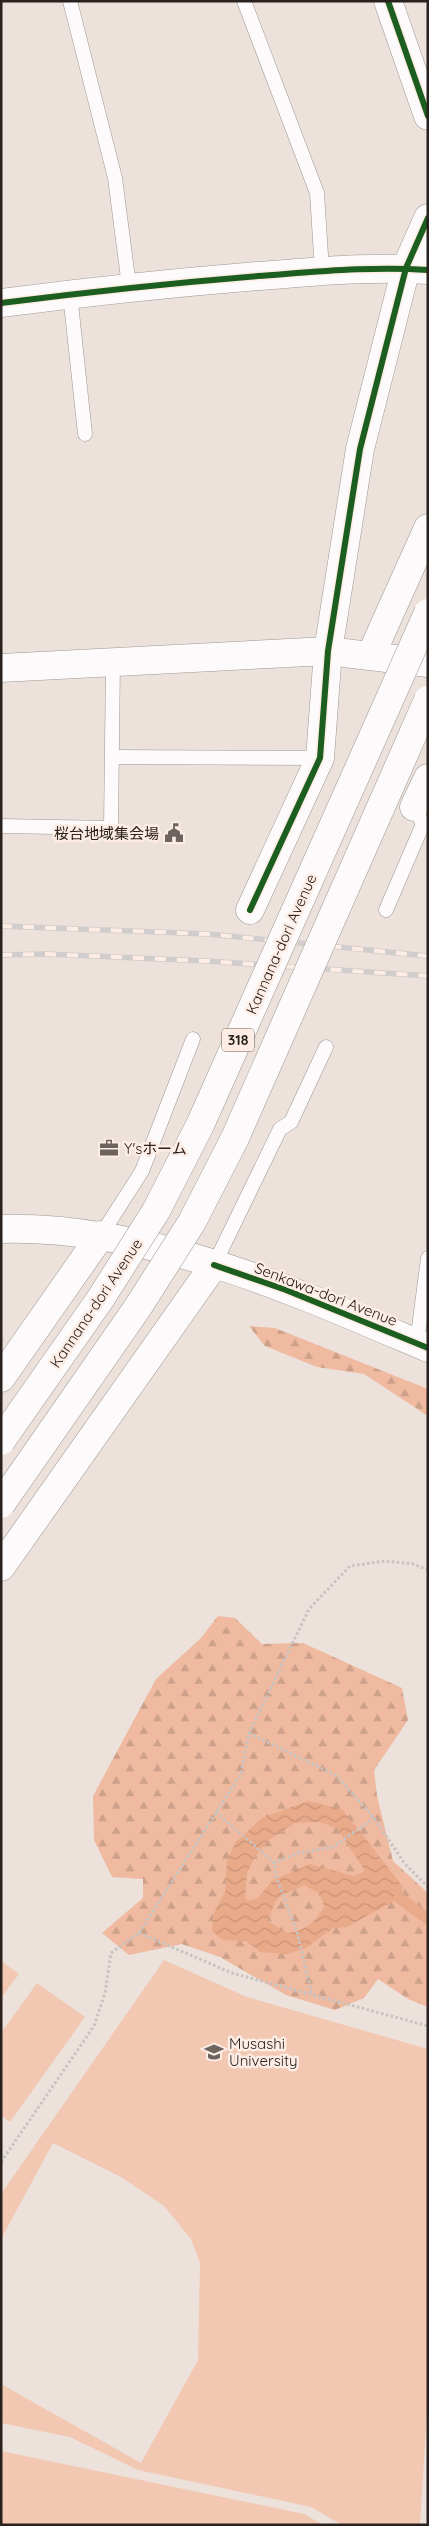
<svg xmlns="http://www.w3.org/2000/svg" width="429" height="2526" viewBox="0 0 429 2526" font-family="Quicksand,'Noto Sans JP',sans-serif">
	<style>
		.forest { fill: url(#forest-firs) }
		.garden { fill: #f3c8b2 }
		.water { fill: url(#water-waves); fill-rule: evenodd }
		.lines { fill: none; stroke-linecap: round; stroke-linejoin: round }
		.stream { stroke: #e9aa8a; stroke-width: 11 }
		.service-casing { stroke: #9e9792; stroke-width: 15 }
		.minor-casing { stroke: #9e9792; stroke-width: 29 }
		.secondary-casing { stroke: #9e9792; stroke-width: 29 }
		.primary-casing { stroke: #9e9792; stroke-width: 29 }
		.path { stroke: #c7c3c2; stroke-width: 3; stroke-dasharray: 2.5 2.5; stroke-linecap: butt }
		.service { stroke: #fcfafa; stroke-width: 14 }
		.minor { stroke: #fcfafa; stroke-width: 28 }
		.secondary { stroke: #fcfafa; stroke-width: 28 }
		.primary { stroke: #fcfafa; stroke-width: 28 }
		.rail-casing { stroke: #d1cdcc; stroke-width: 5.5 }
		.rail { stroke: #fdede5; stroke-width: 4; stroke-dasharray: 11; stroke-linecap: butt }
		.primary-bridge-casing { stroke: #9e9792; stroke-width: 29; stroke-linecap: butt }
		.primary-bridge { stroke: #fcfafa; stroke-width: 28 }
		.cycleway-casing { stroke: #fdede5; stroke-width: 9 }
		.cycleway { stroke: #1b5e20; stroke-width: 6 }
		.labels { text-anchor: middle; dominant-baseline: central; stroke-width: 5; stroke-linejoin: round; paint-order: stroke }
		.shield { fill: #fdede5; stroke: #685e5a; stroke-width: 1 }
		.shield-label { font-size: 14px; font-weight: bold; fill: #28211e }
		.poi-label { font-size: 15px; fill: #28211e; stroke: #fdede5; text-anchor: start }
		.street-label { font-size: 15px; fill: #28211e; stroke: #fdede5 }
	</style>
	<defs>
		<pattern id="forest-firs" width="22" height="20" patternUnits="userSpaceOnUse" patternTransform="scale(1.25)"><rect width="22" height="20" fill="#efbaa0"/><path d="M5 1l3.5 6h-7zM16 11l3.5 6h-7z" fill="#cda089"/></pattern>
		<pattern id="water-waves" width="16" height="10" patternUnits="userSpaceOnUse" patternTransform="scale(1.25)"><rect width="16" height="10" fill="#e9aa8a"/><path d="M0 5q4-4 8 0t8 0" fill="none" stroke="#c89277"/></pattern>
	</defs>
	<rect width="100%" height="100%" fill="#ece1db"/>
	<!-- forest -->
	<g class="forest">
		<path d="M249,1326L275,1328L428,1389V1416L364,1374L317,1367L265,1346Z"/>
		<path d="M218,1616L235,1618L262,1644L303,1643L402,1688L408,1720L374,1770L377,1796L393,1861L428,1893V2007L408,1999L378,1979L364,1998L335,2010L286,1995L220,1957L182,1944L129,1955L102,1933L143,1898V1879L112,1877L94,1840L93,1796L156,1679L201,1638Z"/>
	</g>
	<!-- garden -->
	<g class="garden">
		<path d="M164,1960L247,1997L428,2049V2396L420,2525H342L311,2507L138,2470L70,2437L1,2423V2384L141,2463L198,2360L200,2263L191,2239L164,2206L121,2177L53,2143L1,2239V2194Z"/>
		<path d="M1,1961L19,1974L1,1998Z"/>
		<path d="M37,1983L85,2017L10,2122L1,2115V2033Z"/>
		<path d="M1,2451L304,2514L323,2525H1Z"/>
	</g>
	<!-- water -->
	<path class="water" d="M308,1801L343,1810L403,1887L399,1898L347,1927L333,1928L306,1948L286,1954L260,1952L247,1941L223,1940L212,1931L213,1915L225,1892L227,1861L235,1843L262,1818ZM319,1822L337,1828L365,1871L354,1876L310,1864L272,1881L258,1898L248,1901L245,1897L247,1873L256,1855L269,1840L295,1823ZM304,1885L320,1894L324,1907C315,1922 306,1931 287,1933L268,1921C278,1891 279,1898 304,1885Z"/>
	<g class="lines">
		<!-- stream -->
		<path class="stream" d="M399,1898L428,1919"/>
		<!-- service casing -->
		<g class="service-casing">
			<g id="service">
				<path d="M70,1L115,178L129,286"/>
				<path d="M244,1L317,193L322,271"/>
				<path d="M70,294L85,434"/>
				<path d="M112,757L320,758"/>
				<path d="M1,826L111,828L113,661"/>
				<path d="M386,910L423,824L414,807"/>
				<path d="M101,1235L142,1171L193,1039"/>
				<path d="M214,1265L280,1129L291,1122L326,1047"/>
				<path d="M417,1343L428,1258"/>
			</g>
		</g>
		<!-- minor casing -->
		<g class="minor-casing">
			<g id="minor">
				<path d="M388,1L428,116"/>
				<path d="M1,303C87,292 172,283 258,276C314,272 371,266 428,270"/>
				<path d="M371,655L428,528"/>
				<path d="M1,668L328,651L428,663"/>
				<path d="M414,807L428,778"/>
				<path d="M250,910L320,758L328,651L360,449L406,268L428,218"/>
			</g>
		</g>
		<!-- secondary casing -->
		<g class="secondary-casing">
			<path id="secondary" d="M1,1229C149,1225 294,1291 428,1348"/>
		</g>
		<!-- primary casing -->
		<g class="primary-casing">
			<g id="primary">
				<path d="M1,1378L101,1235"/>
				<path d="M1,1567L214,1265"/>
			</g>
		</g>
		<!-- path -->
		<g class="path">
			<path d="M249,1733L337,1776L374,1818L405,1864L428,1887"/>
			<path d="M216,1812L274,1863L277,1879L297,1932L312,1995"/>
			<path d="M274,1863L298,1853L333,1847L374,1818"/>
			<path d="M139,1933L241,1774L249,1733L309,1609L350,1566L385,1561L413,1564L428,1570"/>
			<path d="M1,2162L94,2026L105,1993L111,1953L139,1933L232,1973L428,2026"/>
		</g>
		<!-- service -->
		<use href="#service" class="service"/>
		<!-- minor -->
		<use href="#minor" class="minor"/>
		<!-- secondary -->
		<use href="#secondary" class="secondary"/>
		<!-- primary -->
		<use href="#primary" class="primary"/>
		<!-- rail casing -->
		<g class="rail-casing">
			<g id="rail">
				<path d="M1,926L208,934L428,956"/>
				<path d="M1,955L46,954L206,961L428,976"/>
			</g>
		</g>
		<!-- rail -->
		<use href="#rail" class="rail"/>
		<!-- primary-bridge casing -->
		<g class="primary-bridge-casing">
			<g id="primary-bridge">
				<path d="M1,1441L101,1298L156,1211L200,1125L428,613"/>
				<path d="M1,1504L138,1307L192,1222L235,1138L428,700"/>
			</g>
		</g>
		<!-- primary-bridge -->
		<use href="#primary-bridge" class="primary-bridge"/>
		<!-- cycleway casing -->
		<g class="cycleway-casing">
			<g id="cycleway">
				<path d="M388,1L428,116"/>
				<path d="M1,303C87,292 172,283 258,276C314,272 371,266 428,270"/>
				<path d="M250,910L320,758L328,651L360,449L406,268L428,218"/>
				<path d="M214,1265L286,1290L428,1348"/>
			</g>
		</g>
		<!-- cycleway -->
		<use href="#cycleway" class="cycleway"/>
	</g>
	<!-- icons -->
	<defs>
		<g id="civic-bare" transform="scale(1.5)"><path d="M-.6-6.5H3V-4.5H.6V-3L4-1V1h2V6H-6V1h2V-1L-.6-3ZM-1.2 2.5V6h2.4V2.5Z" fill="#6d6460" stroke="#fdede5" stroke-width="2.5" paint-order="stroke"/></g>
		<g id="office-bare" transform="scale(1.5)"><path d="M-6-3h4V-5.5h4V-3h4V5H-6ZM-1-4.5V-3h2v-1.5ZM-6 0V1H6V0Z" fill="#6d6460" stroke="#fdede5" stroke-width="2.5" paint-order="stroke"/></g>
		<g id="university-bare" transform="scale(1.5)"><path d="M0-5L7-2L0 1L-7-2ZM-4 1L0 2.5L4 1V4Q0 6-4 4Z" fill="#6d6460" stroke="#fdede5" stroke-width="2.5" paint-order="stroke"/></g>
	</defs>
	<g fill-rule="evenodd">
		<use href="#civic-bare" x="174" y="833"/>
		<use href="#office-bare" x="109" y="1148"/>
		<use href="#university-bare" x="214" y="2052"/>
	</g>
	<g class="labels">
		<!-- shield labels -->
		<rect class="shield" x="222" y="1028.5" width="32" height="23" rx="4"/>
		<g class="shield-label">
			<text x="238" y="1040">318</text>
		</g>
		<!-- poi labels -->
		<g class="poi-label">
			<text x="159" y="833" text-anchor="end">桜台地域集会場</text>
			<text x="124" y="1148">Y'sホーム</text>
			<text x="229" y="2043">Musashi<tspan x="229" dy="17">University</tspan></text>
		</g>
		<!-- street labels -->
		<g class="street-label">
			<text transform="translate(281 944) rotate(-66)">Kannana-dori Avenue</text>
			<text transform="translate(326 1294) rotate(21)">Senkawa-dori Avenue</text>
			<text transform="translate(96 1303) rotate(-56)">Kannana-dori Avenue</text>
		</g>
	</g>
	<!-- border -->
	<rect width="429" height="2526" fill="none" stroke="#28211e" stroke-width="5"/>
</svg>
